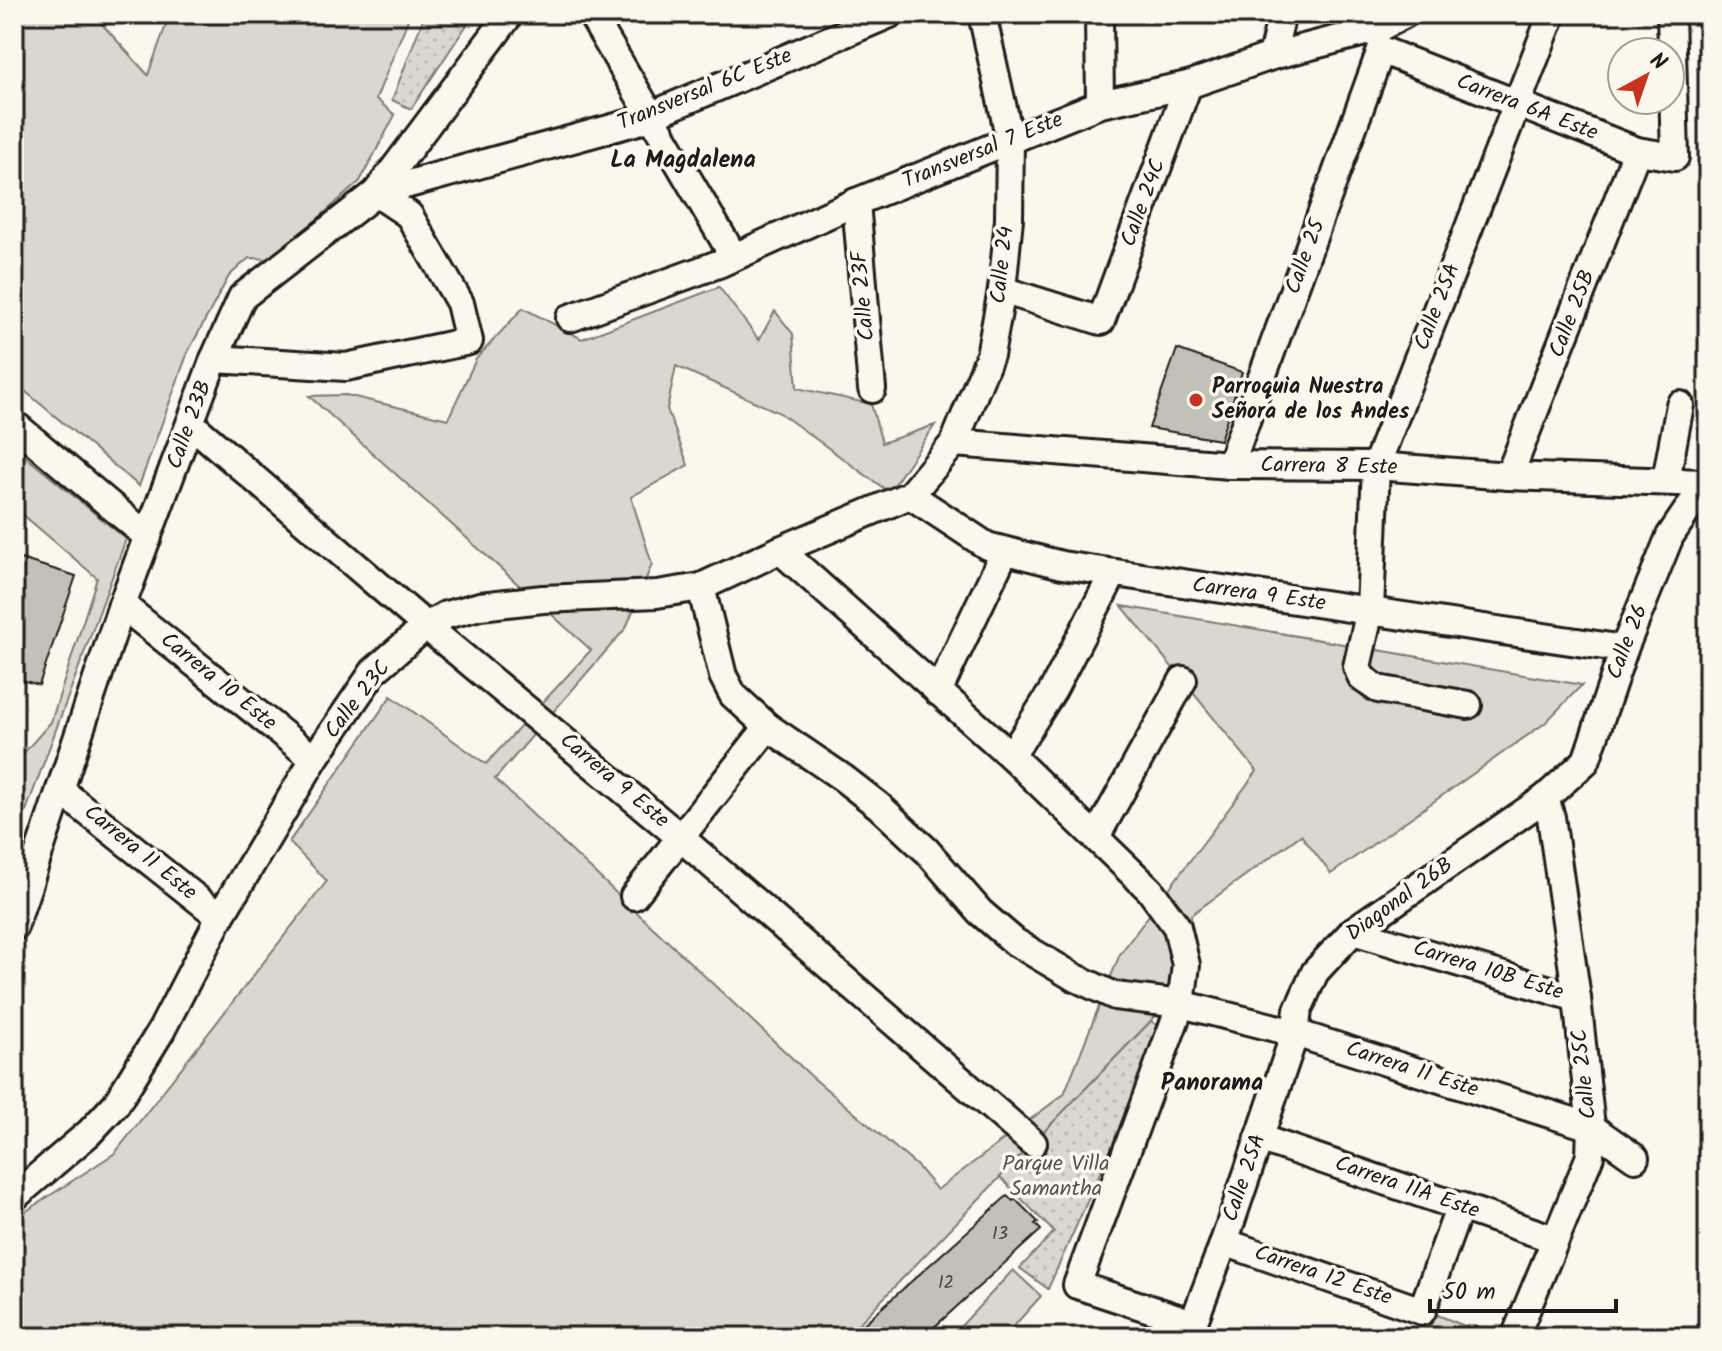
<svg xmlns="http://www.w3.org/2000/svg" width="1722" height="1351" viewBox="0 0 1722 1351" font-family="Kalam,sans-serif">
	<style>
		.grass { fill: #dad7ce; stroke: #7b7a75; stroke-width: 2 }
		.park { fill: url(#park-dots); stroke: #7b7a75; stroke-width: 2 }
		.building { fill: #c3c0b8; stroke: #1c1c1c; stroke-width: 2 }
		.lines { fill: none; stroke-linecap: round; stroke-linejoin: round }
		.minor-casing { stroke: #1c1c1c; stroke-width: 32 }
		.minor { stroke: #fbf7ec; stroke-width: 26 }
		.poi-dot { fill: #c8321e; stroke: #fbf7ec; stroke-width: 3 }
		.labels { text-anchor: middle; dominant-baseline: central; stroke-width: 7; stroke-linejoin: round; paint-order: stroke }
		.number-label { font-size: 18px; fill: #464543 }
		.street-label { font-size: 22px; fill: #1c1c1c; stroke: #fbf7ec }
		.poi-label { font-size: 22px; font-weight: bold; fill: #1c1c1c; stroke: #fbf7ec; text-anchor: start }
		.park-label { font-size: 22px; fill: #555451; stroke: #fbf7ec }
		.neighbourhood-label { font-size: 24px; font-weight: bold; fill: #1c1c1c; stroke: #fbf7ec }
	</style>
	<defs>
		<pattern id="park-dots" width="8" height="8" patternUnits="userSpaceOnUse" patternTransform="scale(2)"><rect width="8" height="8" fill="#dad7ce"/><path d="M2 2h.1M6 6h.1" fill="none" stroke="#bab8b0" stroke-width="1.8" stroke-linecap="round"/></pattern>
	</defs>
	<rect width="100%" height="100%" fill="#fbf7ec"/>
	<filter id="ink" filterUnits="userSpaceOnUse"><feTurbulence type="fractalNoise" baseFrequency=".0125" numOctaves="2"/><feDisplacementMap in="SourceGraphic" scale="16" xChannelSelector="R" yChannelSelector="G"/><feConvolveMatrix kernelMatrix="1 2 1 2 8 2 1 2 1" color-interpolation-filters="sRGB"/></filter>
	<g filter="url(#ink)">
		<!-- grass -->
		<g class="grass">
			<path d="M14,14H93L148,75L170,14H404L409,17L376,99L395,115L360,181L273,259L249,258L229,276L188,352L139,486L14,382Z"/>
			<path d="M719,287L759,340L775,311L793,334L797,388L871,404L882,443L935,425L889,492L780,413L676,366L667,409L688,465L631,497L652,564L626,628L495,779L811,1076L917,1166L937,1190L1064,1094L1120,954L1257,771L1122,606L1582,685L1545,723L1331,874L1301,835L1191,915L1195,975L846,1337H14V1219L115,1153L327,881L289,842L391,696L486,764L591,650L309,396L346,395L448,419L476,359L523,308L582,339Z"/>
			<path d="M14,447L126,539L15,841L14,764L51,722L97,578L14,507Z"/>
			<path d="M1013,1270L1041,1296L1004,1337H972L961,1326Z"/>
			<path d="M1435,1314L1492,1337H1426Z"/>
		</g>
		<!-- park -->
		<g class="park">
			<path d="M425,14H474L411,109L392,100Z"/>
			<path d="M1151,1021L1164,1030L1048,1289L1020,1268L1054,1232L1000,1177Z"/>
		</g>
		<!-- building -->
		<g class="building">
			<path d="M1177,349L1242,372L1220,440L1149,428Z"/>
			<path d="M14,557L76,576L39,685L15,678L20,661L14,659Z"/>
			<path d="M1007,1196L1013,1201L1015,1199L1038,1222L1035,1224L1041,1230L941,1321L923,1337H849Z"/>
		</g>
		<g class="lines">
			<!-- minor casing -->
			<g class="minor-casing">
				<g id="minor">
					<path d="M591,14L734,257"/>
					<path d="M1099,14L1100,104"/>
					<path d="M1381,50L1637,151L1675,157L1671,14"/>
					<path d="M1272,56L1282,14"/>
					<path d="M376,193L638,121L890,14"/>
					<path d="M856,202L872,389"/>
					<path d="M1002,290L1101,321L1188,85"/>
					<path d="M570,318L721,263L856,202L1100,104L1188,85L1272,56L1377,29L1405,14"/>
					<path d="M214,359L346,367L469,341L460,303L409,215L376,193"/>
					<path d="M14,424L148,537"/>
					<path d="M191,424L426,626L680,837L1033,1143"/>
					<path d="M954,443L1230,465L1376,466L1509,476L1704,483"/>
					<path d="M1230,465L1381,50"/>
					<path d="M1509,476L1637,151"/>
					<path d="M1666,480L1680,405"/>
					<path d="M910,495L987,546L1062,565L1624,649"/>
					<path d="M780,550L1011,756L1150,890L1177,927L1186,965L1181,1004L1077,1285L1193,1323"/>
					<path d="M701,587L723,676L733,695L768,727L843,778L879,806L927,851L980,912L1015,942L1074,977L1115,996L1181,1004L1295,1033L1591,1127L1635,1158"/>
					<path d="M122,605L314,759"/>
					<path d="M938,692L1005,551"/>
					<path d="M1468,705L1378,689L1362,678L1357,667L1370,610L1376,466L1552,14"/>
					<path d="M1011,756L1053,690L1113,574"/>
					<path d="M60,790L220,917"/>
					<path d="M1096,837L1183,680"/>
					<path d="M634,896L768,727"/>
					<path d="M14,927L122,605L214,359L242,297L376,193L510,14"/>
					<path d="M1353,931L1577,998"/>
					<path d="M1259,1138L1554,1239"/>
					<path d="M14,1197L89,1133L116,1104L161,1031L220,917L314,759L374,671L426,626L446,615L480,606L543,599L657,594L701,587L780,550L910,495L954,443L990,355L1002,290L1009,219L1010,140L982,14"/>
					<path d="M1224,1242L1422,1311L1460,1206"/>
					<path d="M1188,1337L1224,1242L1295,1033L1298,1010L1315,972L1353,931L1545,798L1586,761L1624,649L1670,536L1708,480"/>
					<path d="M1515,1337L1590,1156L1591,1127L1577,998L1551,817L1545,798"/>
				</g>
			</g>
			<!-- minor -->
			<use href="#minor" class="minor"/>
		</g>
	</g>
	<!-- markers -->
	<circle class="poi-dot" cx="1196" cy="400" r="8"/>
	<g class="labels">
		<!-- number labels -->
		<g class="number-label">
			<text x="1000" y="1234">13</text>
			<text x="946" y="1283">12</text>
		</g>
		<!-- street labels -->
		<g class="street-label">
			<text transform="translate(705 90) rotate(-22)">Transversal 6C Este</text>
			<text transform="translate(1527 108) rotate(21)">Carrera 6A Este</text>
			<text transform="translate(983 151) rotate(-22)">Transversal 7 Este</text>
			<text transform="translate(1144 203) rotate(-70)">Calle 24C</text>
			<text transform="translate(1306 257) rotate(-70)">Calle 25</text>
			<text transform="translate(1003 265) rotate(-84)">Calle 24</text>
			<text transform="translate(864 296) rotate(-95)">Calle 23F</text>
			<text transform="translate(1438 307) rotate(-69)">Calle 25A</text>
			<text transform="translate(1573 314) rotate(-69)">Calle 25B</text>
			<text transform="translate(190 425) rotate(-70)">Calle 23B</text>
			<text transform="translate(1329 467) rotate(1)">Carrera 8 Este</text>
			<text transform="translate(1259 595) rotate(8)">Carrera 9 Este</text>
			<text transform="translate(1628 642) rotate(-69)">Calle 26</text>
			<text transform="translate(218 682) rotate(39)">Carrera 10 Este</text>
			<text transform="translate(358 700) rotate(-52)">Calle 23C</text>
			<text transform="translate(614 781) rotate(40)">Carrera 9 Este</text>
			<text transform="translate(140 853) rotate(39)">Carrera 11 Este</text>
			<text transform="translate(1400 900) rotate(-36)">Diagonal 26B</text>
			<text transform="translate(1488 971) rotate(17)">Carrera 10B Este</text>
			<text transform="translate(1412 1070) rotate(18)">Carrera 11 Este</text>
			<text transform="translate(1585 1074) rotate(-96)">Calle 25C</text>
			<text transform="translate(1245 1178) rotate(-71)">Calle 25A</text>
			<text transform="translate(1407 1188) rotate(19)">Carrera 11A Este</text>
			<text transform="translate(1323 1276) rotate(19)">Carrera 12 Este</text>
		</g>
		<!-- poi labels -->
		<g class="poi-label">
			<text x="1212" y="387">Parroquia Nuestra<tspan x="1212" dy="25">Señora de los Andes</tspan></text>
		</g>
		<!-- park labels -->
		<g class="park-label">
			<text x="1056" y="1164">Parque Villa<tspan x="1056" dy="25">Samantha</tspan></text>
		</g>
		<!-- neighbourhood labels -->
		<g class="neighbourhood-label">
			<text x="683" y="160">La Magdalena</text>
			<text x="1212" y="1083">Panorama</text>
		</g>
	</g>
	<!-- margin -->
	<rect width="1722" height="1351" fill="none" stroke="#fbf7ec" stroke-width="48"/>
	<rect x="24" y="24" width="1674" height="1303" fill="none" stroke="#1c1c1c" stroke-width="3" filter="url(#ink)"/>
	<!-- north arrow -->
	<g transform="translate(1646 76) rotate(40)"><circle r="38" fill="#fbf7ec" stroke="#a29f99" stroke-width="2"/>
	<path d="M0-6L14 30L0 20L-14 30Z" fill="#c8321e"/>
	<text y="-12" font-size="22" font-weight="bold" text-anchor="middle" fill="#1c1c1c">N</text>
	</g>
	<!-- scale -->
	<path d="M1430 1299v12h186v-12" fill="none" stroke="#1c1c1c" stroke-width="4"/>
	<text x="1442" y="1299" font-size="24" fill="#1c1c1c" stroke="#fbf7ec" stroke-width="6" paint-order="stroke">50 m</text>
</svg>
